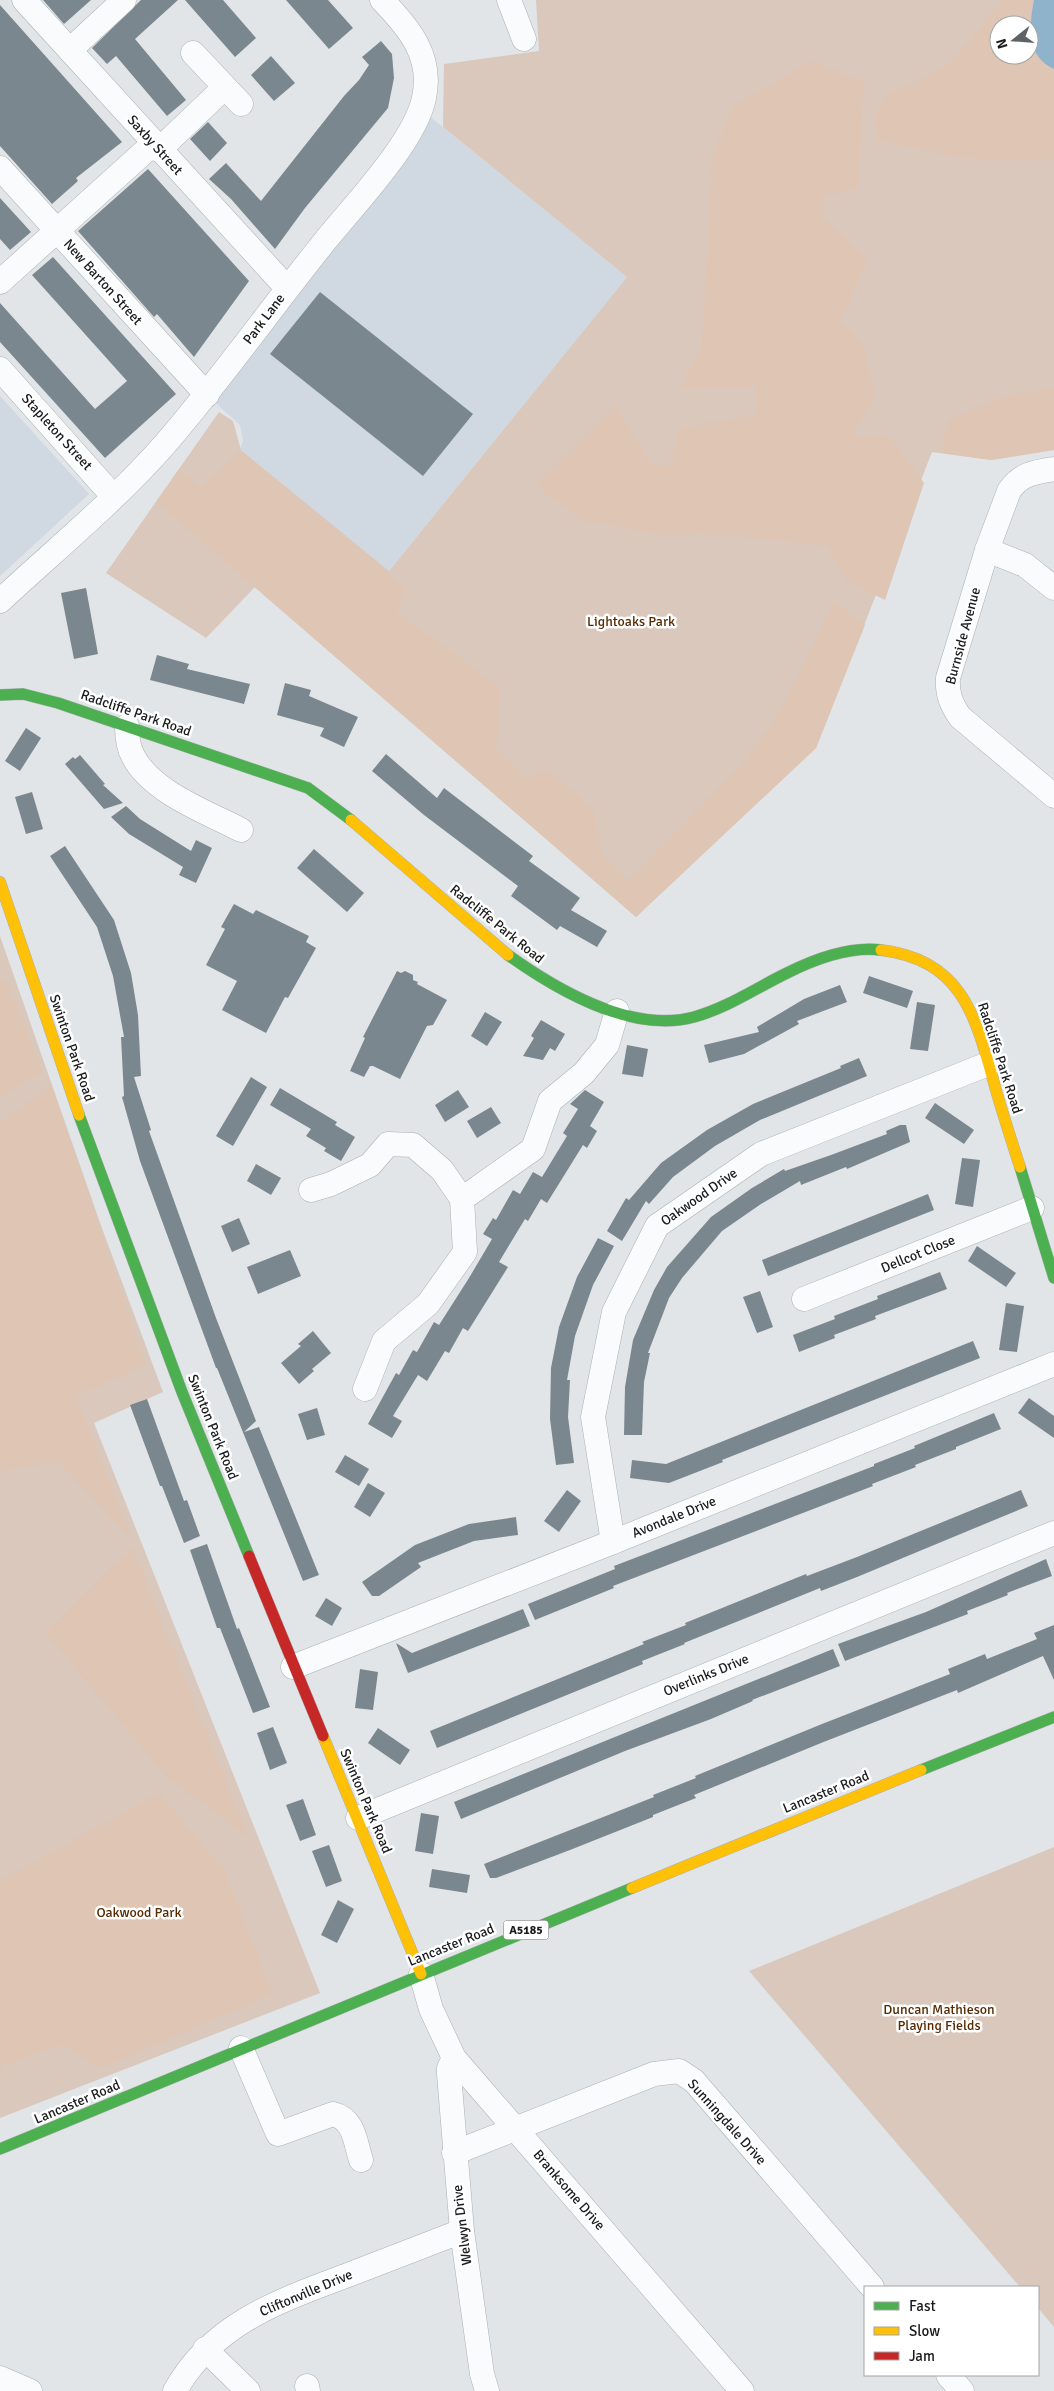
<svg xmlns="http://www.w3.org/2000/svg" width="1054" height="2391" viewBox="0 0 1054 2391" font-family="Signika,sans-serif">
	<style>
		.built { fill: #d0d9e1 }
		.green { fill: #dac8bc; fill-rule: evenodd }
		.forest { fill: #dec5b4; fill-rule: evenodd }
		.water { fill: #90b3cc }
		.building { fill: #7b878e }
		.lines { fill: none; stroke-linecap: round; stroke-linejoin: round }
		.street-casing { stroke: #adb0b2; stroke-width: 25 }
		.fast-casing { stroke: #adb0b2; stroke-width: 12 }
		.slow-casing { stroke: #adb0b2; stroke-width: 12 }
		.jam-casing { stroke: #adb0b2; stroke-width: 12 }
		.street { stroke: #fafbfc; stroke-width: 24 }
		.fast { stroke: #4caf50; stroke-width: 11 }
		.slow { stroke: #ffc107; stroke-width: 11 }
		.jam { stroke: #c62828; stroke-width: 11 }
		.labels { text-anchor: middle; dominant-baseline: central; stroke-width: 5; stroke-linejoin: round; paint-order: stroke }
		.shield { fill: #fff; stroke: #5e5f61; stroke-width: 1 }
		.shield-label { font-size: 12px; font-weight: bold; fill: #191b1d }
		.street-label { font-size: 14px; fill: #191b1d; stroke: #fff }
		.park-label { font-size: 14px; fill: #572a01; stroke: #fff }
	</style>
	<rect width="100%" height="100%" fill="#e1e5e8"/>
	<!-- built -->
	<g class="built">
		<path d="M422,110L627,277L388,572L240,449L243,441L240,425L208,396Z"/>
		<path d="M0,396L89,494L0,576Z"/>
	</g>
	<!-- green -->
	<g class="green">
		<path d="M536,0H1054V450L991,460L932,452L816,748L636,917L256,586L206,638L106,573L219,412L233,421L241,450L389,571L627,277L443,127L444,64L539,51ZM999,25H1029V55H999Z"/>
		<path d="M0,936L103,1231L163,1392L94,1423L320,1993L0,2118Z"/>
		<path d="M1054,1847V2327L1038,2308V2287H1020L749,1971Z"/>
	</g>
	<!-- forest -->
	<g class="forest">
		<path d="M1003,0H1034L1029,24L1048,66L1054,69V158L1027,160L960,158L878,140L874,121L886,94L913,84L951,62ZM999,25H1029V55H999Z"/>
		<path d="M812,61L863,82L859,188L823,196V217L867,260L841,320L862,341L875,396L852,436L889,435L924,483L885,600L846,581L827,546L749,537L699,534L662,535L582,520L536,485L615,407L653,466L670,465L680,428L755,415L757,387L680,389L702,345L712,156L733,106Z"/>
		<path d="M1054,388V450L991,460L942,453L948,420L1006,396Z"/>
		<path d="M240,450L388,572L405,589L396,612L500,687L496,750L528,780L544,767L593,808L603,857L629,881L748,757L785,702L834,602L865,625L816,748L636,917L156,502L179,469L201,487Z"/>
		<path d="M6,980L42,1071L0,1097V982Z"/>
		<path d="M51,1085L146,1364L76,1396L132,1540L59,1462L0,1471V1124Z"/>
		<path d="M132,1548L248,1836L168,1778L46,1633Z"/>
		<path d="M159,1793L224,1870L273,1994L99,2069L64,2044L1,2066L0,2085V1881Z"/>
	</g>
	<!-- water -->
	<path class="water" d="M1034,0H1054V69C1026,57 1029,25 1034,0Z"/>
	<!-- building -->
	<g class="building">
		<path d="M43,0H91L64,24Z"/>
		<path d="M141,0H178L135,39L186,100L167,116L116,56L107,64L92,48Z"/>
		<path d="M185,0H223L256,38L235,57Z"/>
		<path d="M286,0H328L353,28L329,49Z"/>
		<path d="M0,5L122,142L76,178L78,181L52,204L0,146Z"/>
		<path d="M381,41L392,54L394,78L388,108L305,208L275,249L231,199L209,179L226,163L261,201L344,96L359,80L369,65L362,57Z"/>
		<path d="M271,56L295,83L274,101L251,75Z"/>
		<path d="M208,122L227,143L210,161L190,139Z"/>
		<path d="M148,169L249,281L194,357L157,314L154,317L78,231Z"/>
		<path d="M0,198L31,232L10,250L0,239Z"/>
		<path d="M53,257L176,394L105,458L0,342V303L95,409L127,381L32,275Z"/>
		<path d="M320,292L473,414L423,476L270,354Z"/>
		<path d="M86,588L98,654L74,659L61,593Z"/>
		<path d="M157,655L189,664L187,669L250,684L244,704L150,680Z"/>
		<path d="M285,683L311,690L309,696L358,717L344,747L320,736L324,728L277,715Z"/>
		<path d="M26,728L41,738L20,771L5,761Z"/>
		<path d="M386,754L437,798L444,788L533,856L529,861L580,898L571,910L607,931L597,947L560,926L557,930L511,896L518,886L424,815L372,771Z"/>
		<path d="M80,755L105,784L103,785L123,803L104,809L65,764L73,757L75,759Z"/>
		<path d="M32,792L43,829L26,834L15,797Z"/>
		<path d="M126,806L140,819L191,851L196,840L212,848L196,883L179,875L183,867L129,834L111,817Z"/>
		<path d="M65,846L114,920L131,973L138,1015L141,1076L134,1077L151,1130L149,1131L216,1318L256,1421L244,1432L259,1427L319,1575L303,1581L217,1368H216L140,1161L122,1097L124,1096L121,1037H124L113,976L97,927L50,856Z"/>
		<path d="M314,849L364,893L347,912L297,868Z"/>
		<path d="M234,904L253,914L256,910L309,936L306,942L316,948L288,998L285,997L266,1033L222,1010L237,981L206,965L225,929L221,927Z"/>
		<path d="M397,971L401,973L405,971L413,975V980L418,982L417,984L447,1000L433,1025L427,1026L400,1079L373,1066H370L364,1077L350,1071L365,1038L363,1037Z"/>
		<path d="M869,976L913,991L907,1008L863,993Z"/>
		<path d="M840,985L847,1002L797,1021L799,1024L744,1054L709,1063L704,1045L759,1032L757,1027L804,999Z"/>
		<path d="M917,1002L935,1005L928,1051L910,1049Z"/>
		<path d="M485,1012L502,1022L487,1046L471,1036Z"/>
		<path d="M541,1020L565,1034L555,1051L550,1048L543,1060L523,1056L534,1038L531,1036Z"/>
		<path d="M627,1045L648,1049L643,1077L622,1074Z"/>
		<path d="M859,1058L867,1076L760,1120L715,1146L673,1177L649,1204L646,1201L622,1241L607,1231L626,1198L629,1200L661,1163L707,1130L753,1104L841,1068L840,1066Z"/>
		<path d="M251,1077L267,1087L233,1146L216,1136Z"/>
		<path d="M280,1088L337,1122L335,1125L355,1137L341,1161L324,1151L326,1148L306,1136L311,1129L270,1105Z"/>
		<path d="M458,1090L469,1107L445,1122L435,1105Z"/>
		<path d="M585,1090L604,1102L590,1126L597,1131L587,1148L583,1145L547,1203L541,1199L528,1221L525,1219L499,1262L508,1267L468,1331L463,1328L449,1353L445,1351L427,1381L418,1375L393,1416L402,1421L392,1438L368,1424L396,1373L399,1375L413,1350L417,1352L434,1322L439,1325L469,1278L492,1239L483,1234L493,1218L496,1220L513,1190L520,1194L533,1172L542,1177L567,1136L563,1133L578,1109L570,1104Z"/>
		<path d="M935,1103L974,1130L964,1144L925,1118Z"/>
		<path d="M491,1107L501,1123L477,1138L467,1121Z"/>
		<path d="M900,1125H906L910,1142L847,1169L846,1167L801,1185L800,1181L761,1204L722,1231L682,1278L669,1298L648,1353H650L644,1382L642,1435H624L625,1387L633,1340L654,1290L667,1267L711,1217L752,1188L784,1169L785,1171L831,1155L887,1134L886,1131Z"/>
		<path d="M962,1158L980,1160L973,1207L955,1204Z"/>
		<path d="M256,1164L281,1178L271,1195L247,1181Z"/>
		<path d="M928,1194L934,1210L768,1276L762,1260Z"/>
		<path d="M239,1218L250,1244L232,1252L221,1226Z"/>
		<path d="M598,1238L614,1246L593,1285L575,1336L567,1380H570L568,1417L574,1463L556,1465L550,1419L551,1368L559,1327L577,1277Z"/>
		<path d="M977,1246L1016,1273L1006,1287L968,1261Z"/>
		<path d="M290,1250L301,1276L258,1294L247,1267Z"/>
		<path d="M940,1272L947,1289L875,1316L876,1319L834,1335L835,1338L799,1352L793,1335L835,1319L834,1316L878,1299L877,1296Z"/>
		<path d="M760,1291L773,1327L757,1333L743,1297Z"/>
		<path d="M1006,1303L1024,1306L1017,1352L999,1350Z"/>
		<path d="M313,1331L331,1353L312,1369L314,1371L299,1384L281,1363L301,1346L298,1344Z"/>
		<path d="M973,1341L980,1358L722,1460L723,1462L669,1483L630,1478L632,1460L666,1464Z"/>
		<path d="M1029,1398L1054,1416V1438L1018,1413Z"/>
		<path d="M147,1399L184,1501L187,1500L200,1536L184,1543L162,1486H160L130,1405Z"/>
		<path d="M317,1408L325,1435L307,1440L298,1414Z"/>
		<path d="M994,1413L1001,1429L956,1447V1449L915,1465L916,1467L872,1484L873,1486L613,1586L614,1588L535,1620L528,1604L615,1569L614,1566L874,1466V1464L915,1448L914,1446Z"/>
		<path d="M345,1455L369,1469L359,1486L335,1472Z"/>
		<path d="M368,1483L385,1493L370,1517L354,1507Z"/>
		<path d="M567,1490L581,1501L559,1532L544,1521Z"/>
		<path d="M1021,1490L1028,1506L857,1577L821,1591L820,1588L684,1643L685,1644L642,1661L643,1664L437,1748L430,1731L644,1644L642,1642L686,1625L685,1623L806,1574L807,1576L857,1557Z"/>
		<path d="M516,1517L518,1535L474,1541L418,1563L421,1567L379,1596H372L362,1582L415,1545L469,1524Z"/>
		<path d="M207,1544L237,1629L239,1628L270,1707L253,1713L220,1628H217L190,1550Z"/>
		<path d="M1046,1559L1052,1576L1007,1593L1008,1595L967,1611L968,1614L845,1661L838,1644L926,1612Z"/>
		<path d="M326,1598L342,1608L332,1626L315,1616Z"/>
		<path d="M523,1609L530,1626L408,1673L396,1643L412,1653Z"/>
		<path d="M1054,1625V1680L1043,1656L958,1693L957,1690L821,1743L694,1795L696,1798L653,1815V1817L570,1850L496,1878H490L484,1864L654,1797L653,1795L696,1778L695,1776L822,1724L950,1674L948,1669L985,1654L987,1659L1037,1639L1034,1633Z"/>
		<path d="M833,1649L840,1666L752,1700L753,1701L711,1719L625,1751L461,1819L454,1802Z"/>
		<path d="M360,1669L378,1672L373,1710L355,1708Z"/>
		<path d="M273,1727L287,1763L270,1770L257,1733Z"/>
		<path d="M378,1728L410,1750L400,1765L368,1743Z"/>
		<path d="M303,1799L316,1835L300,1841L286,1805Z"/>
		<path d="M421,1813L439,1816L433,1854L415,1851Z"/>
		<path d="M329,1845L342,1881L326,1887L312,1851Z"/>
		<path d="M432,1869L470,1875L467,1893L429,1887Z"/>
		<path d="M338,1900L354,1909L337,1943L321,1935Z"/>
	</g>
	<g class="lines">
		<!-- street casing -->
		<g class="street-casing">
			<g id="street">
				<path d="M24,0L287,288"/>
				<path d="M509,0L524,39"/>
				<path d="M70,50L124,0"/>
				<path d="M193,53L241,104"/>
				<path d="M159,150L225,87"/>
				<path d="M0,168L207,395"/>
				<path d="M0,282L153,144"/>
				<path d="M0,369L113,496"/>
				<path d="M1054,469C1035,472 1020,474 1009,491L987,550L948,678C947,694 951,704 960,717L1054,796"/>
				<path d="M987,550L1025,565L1054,588"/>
				<path d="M0,601C56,549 116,500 166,443C222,378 271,308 325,241C354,205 415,142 424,98C433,56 409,28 382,0"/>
				<path d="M127,726C127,735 128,747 133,756C151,792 207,812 241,830"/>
				<path d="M311,1190L331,1184L370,1165L388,1144L413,1145L442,1170L462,1199"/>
				<path d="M804,1299L1032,1208"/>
				<path d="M365,1389L384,1341L428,1304L465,1252L462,1199L533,1149L550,1101L584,1073L607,1045L617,1011"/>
				<path d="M613,1542L593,1417L614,1312L657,1226L761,1154L988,1064"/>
				<path d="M293,1667L613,1542L1054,1364"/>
				<path d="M358,1818L1054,1533"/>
				<path d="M421,1974L431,2009L454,2058L742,2391"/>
				<path d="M241,2048L278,2134L333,2114C354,2119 355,2141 361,2160"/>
				<path d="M454,2058L449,2068V2074L462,2231L482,2374L487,2391"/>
				<path d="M454,2153L654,2074L679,2071L694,2081L872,2287"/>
				<path d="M205,2349L248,2391"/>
				<path d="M948,2375L962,2391"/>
				<path d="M0,2378L30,2391"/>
				<path d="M307,2386L308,2391"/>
				<path d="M175,2391C213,2323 279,2301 348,2275C386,2260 424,2246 462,2231"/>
			</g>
		</g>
		<!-- fast casing -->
		<g class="fast-casing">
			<g id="fast">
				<path d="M0,695L23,694L58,703L308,788L351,820"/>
				<path d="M508,955C557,990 631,1034 694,1017C727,1008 756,988 787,973C815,959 849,946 881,950"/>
				<path d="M79,1115L182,1392L249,1556"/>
				<path d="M1020,1167L1054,1278"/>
				<path d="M921,1770L1054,1717"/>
				<path d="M0,2149L632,1888"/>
			</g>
		</g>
		<!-- slow casing -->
		<g class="slow-casing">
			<g id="slow">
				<path d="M351,820L508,955"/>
				<path d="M0,882L79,1115"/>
				<path d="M881,950C962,960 975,1015 994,1083C1002,1112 1011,1139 1020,1167"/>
				<path d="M323,1736L421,1974"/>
				<path d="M632,1888L921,1770"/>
			</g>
		</g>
		<!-- jam casing -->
		<g class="jam-casing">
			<path id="jam" d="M249,1556L323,1736"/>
		</g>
		<!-- street -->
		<use href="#street" class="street"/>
		<!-- fast -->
		<use href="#fast" class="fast"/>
		<!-- slow -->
		<use href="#slow" class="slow"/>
		<!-- jam -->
		<use href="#jam" class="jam"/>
	</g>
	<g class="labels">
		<!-- shield labels -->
		<rect class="shield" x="503.5" y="1920.5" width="45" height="19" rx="4"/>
		<g class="shield-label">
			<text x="526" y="1930">A5185</text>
		</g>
		<!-- street labels -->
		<g class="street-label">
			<text transform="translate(155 145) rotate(48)">Saxby Street</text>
			<text transform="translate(103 282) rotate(48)">New Barton Street</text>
			<text transform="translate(264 319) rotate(-53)">Park Lane</text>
			<text transform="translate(57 432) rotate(48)">Stapleton Street</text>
			<text transform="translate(963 636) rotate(-75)">Burnside Avenue</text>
			<text transform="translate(136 713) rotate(19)">Radcliffe Park Road</text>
			<text transform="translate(497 924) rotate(39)">Radcliffe Park Road</text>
			<text transform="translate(72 1048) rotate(71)">Swinton Park Road</text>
			<text transform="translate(1000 1058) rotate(72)">Radcliffe Park Road</text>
			<text transform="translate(699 1197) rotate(-35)">Oakwood Drive</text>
			<text transform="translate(918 1254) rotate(-22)">Dellcot Close</text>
			<text transform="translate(213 1427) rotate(68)">Swinton Park Road</text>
			<text transform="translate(674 1517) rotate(-22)">Avondale Drive</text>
			<text transform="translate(706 1675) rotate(-22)">Overlinks Drive</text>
			<text transform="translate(826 1792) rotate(-22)">Lancaster Road</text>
			<text transform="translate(366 1801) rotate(67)">Swinton Park Road</text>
			<text transform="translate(451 1945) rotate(-22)">Lancaster Road</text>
			<text transform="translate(77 2102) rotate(-23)">Lancaster Road</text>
			<text transform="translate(727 2122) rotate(48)">Sunningdale Drive</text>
			<text transform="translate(569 2190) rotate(49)">Branksome Drive</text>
			<text transform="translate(462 2225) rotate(-97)">Welwyn Drive</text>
			<text transform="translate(306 2293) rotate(-23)">Cliftonville Drive</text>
		</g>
		<!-- park labels -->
		<g class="park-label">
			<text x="631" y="621">Lightoaks Park</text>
			<text x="139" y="1912">Oakwood Park</text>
			<text x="939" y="2009">Duncan Mathieson<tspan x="939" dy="16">Playing Fields</tspan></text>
		</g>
	</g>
	<!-- legend -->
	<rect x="864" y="2286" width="175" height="90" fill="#ffffff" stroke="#a3a4a5"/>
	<rect x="874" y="2302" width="25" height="8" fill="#4caf50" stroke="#a3a4a5"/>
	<text x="909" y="2311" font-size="15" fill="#191b1d">Fast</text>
	<rect x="874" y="2327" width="25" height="8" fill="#ffc107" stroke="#a3a4a5"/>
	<text x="909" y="2336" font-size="15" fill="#191b1d">Slow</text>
	<rect x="874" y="2352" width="25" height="8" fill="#c62828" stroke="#a3a4a5"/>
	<text x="909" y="2361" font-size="15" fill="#191b1d">Jam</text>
	<!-- north arrow -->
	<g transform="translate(1014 40) rotate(253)"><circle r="24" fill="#ffffff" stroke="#a3a4a5"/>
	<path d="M0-4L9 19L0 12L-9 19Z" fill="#5f6264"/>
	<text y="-8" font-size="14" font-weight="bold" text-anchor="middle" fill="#191b1d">N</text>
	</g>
</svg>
